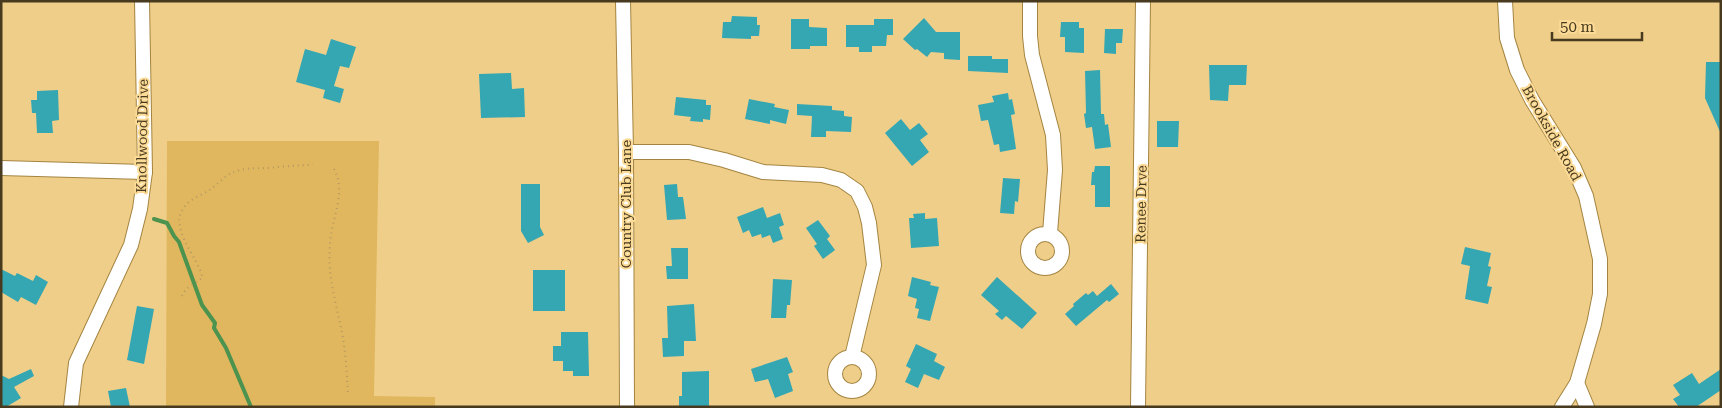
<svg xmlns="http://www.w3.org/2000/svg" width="1722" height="408" viewBox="0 0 1722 408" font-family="'Roboto Serif',serif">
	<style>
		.green { fill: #e0b75f }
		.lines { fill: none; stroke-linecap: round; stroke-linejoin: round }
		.stream { stroke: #4b934e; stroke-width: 4 }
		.building { fill: #34a7b3 }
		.minor-casing { stroke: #a48441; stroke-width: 16 }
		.path { stroke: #b29862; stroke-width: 2; stroke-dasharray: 1 4; stroke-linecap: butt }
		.minor { stroke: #fff; stroke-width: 14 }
		.labels { text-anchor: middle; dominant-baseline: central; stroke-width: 4; stroke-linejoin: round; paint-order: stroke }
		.street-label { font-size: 14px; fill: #483a1e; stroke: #fcdb96 }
	</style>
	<rect width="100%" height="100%" fill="#efce89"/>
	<!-- green -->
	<path class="green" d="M167,141H379L374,396L435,397V407H166Z"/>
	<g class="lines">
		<!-- stream -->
		<path class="stream" d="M154,219L167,223L174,236L179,242L202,305L215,323L214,328L226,348L251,407"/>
	</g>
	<!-- building -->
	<g class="building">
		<path d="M732,16L757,17V25H760L759,36H751V39L722,38L723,22H731Z"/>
		<path d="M924,18L936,32H960V60L944,59V53L931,52L927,57L917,49L915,50L903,39Z"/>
		<path d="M791,19H809V27L827,28V46H810V49H791Z"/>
		<path d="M874,19H893V35H887L886,46H872V52H859V47H846V25H874Z"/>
		<path d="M1061,22H1079V28H1084V53L1065,52V37H1060Z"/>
		<path d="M1105,29H1123L1122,43H1116V54L1104,53Z"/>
		<path d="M331,39L356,47L349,68L340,66L334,86L344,89L340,103L323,98L325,90L296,82L305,49L326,55Z"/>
		<path d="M968,56H992V59H1008V73L968,71Z"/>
		<path d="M1706,62H1721V134L1705,98Z"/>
		<path d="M1209,65H1247L1246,85H1229L1228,101L1210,100Z"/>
		<path d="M1100,70L1101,114H1104L1105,125L1108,124L1111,147L1095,149L1092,127L1086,128L1084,114L1086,113L1085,71Z"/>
		<path d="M511,73L512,89L524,88L525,117L481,118L479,74Z"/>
		<path d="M58,90L59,120L52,121L53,133H37L36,113H32L31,100H37V91Z"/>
		<path d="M1008,93L1009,100L1012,99L1015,114L1011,115L1016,149L1000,152L999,144L994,145L988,120L981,121L978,105L994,102L992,96Z"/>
		<path d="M676,97L706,100V105H711L710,120L703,119V122L690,121L691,117L674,115Z"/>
		<path d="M749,99L775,104L774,107L789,110L786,124L770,120V124L745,119Z"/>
		<path d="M797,104L832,106V110L844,111V116L852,117L851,132L826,131V137H811L812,116L797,115Z"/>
		<path d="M901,119L910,130L919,123L928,134L920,140L929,152L912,166L885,133Z"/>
		<path d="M1157,121H1179L1178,147H1157Z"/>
		<path d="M1095,166H1110V207H1095V185H1091L1092,172H1094Z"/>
		<path d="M1003,178L1020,179L1018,202L1015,201L1014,214L1000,213Z"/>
		<path d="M521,184H540V227L544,235L528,243L521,231Z"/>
		<path d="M677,184L678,197H683L686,219L667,220L664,185Z"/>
		<path d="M763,207L767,218L780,213L784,225L779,227L783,239L773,243L770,235L762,238L761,234L752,237L749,230L743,233L737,217Z"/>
		<path d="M925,213V219L937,218L939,246L911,248L909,218H914L913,214Z"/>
		<path d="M818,220L830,236L827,239L835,250L823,259L814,246L817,244L806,228Z"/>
		<path d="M1465,247L1491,253L1488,266L1491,267L1487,286L1492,287L1488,304L1465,299L1470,266L1461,264Z"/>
		<path d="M671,248H688V279H667L666,266H672Z"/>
		<path d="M1,269L15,276L17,273L33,281L36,275L48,282L36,305L21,297L18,302L1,292Z"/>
		<rect x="533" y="270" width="32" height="41"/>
		<path d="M912,277L931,282L930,285L939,287L930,321L917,318L919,309L915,308L917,299L908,296Z"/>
		<path d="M997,277L1037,313L1022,329L1006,316L1002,320L995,314L999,311L981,295Z"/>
		<path d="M773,279L792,280L790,305H787L786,318H771Z"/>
		<path d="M1111,284L1119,294L1109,302L1107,300L1076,326L1065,314L1074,306L1073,304L1086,293L1088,295L1093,291L1097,296Z"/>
		<path d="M694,304L696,341H684V356L663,357L662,338H668L667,306Z"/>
		<path d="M137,306L154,309L144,364L127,360Z"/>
		<path d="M561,332H588L589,376H573V371H563V361H553V346H561Z"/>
		<path d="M916,344L937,354L934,361L945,367L939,380L924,374L918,388L905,382L911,369L906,366Z"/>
		<path d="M787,357L793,372L788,374L793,391L775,398L768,379L755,382L751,369Z"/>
		<path d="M31,369L34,376L14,387L21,398L6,407H1V375L9,379Z"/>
		<path d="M1721,369V390L1696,407H1679L1673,399L1680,395L1673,385L1692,373L1699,384Z"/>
		<path d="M709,371V407H679V396H682V372Z"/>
		<path d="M126,388L130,407H111L108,391Z"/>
	</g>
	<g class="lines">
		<!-- minor casing -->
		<g class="minor-casing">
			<g id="minor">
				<path d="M623,1L626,152L627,407"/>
				<path d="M1030,1V36L1032,55L1053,135L1055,170L1050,233"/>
				<path d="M1505,1L1507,38L1517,70L1532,100L1574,168L1586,196L1600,259V294L1594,324L1577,383L1562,407"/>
				<path d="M626,152H689L724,160L763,172L822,175L841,180L857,191L865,207L869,223L874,265L852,357"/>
				<path d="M1,168L145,172"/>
				<circle cx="1045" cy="251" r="17"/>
				<circle cx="852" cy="374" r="17"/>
				<path d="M1577,383L1587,407"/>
				<path d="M71,407L76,363L131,245L140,209L145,172L142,1"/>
				<path d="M1138,407L1143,1"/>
			</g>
		</g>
		<!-- path -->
		<g class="path">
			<path d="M334,169C347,192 331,220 330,244C327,278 337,305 343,338C346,356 347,376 348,395"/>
			<path d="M182,296L186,289L202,278C203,268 182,243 180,226C178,218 180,212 186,205C191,199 201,195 208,191C220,183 226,173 240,170C252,167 266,169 278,167C290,166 301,165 313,165"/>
		</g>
		<!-- minor -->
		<use href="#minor" class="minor"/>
	</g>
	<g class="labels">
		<!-- street labels -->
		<g class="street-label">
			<text transform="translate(1552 133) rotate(61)">Brookside Road</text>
			<text transform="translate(142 136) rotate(-89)">Knollwood Drive</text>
			<text transform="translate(626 204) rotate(-90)">Country Club Lane</text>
			<text transform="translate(1141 204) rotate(-89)">Renee Drve</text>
		</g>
	</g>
	<!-- border -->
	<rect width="1722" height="408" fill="none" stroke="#483a1e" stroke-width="5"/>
	<!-- scale -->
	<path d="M1552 32v8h90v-8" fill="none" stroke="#483a1e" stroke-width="2.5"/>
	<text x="1560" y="32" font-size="15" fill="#483a1e" stroke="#fcdb96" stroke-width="4" paint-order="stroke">50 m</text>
</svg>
